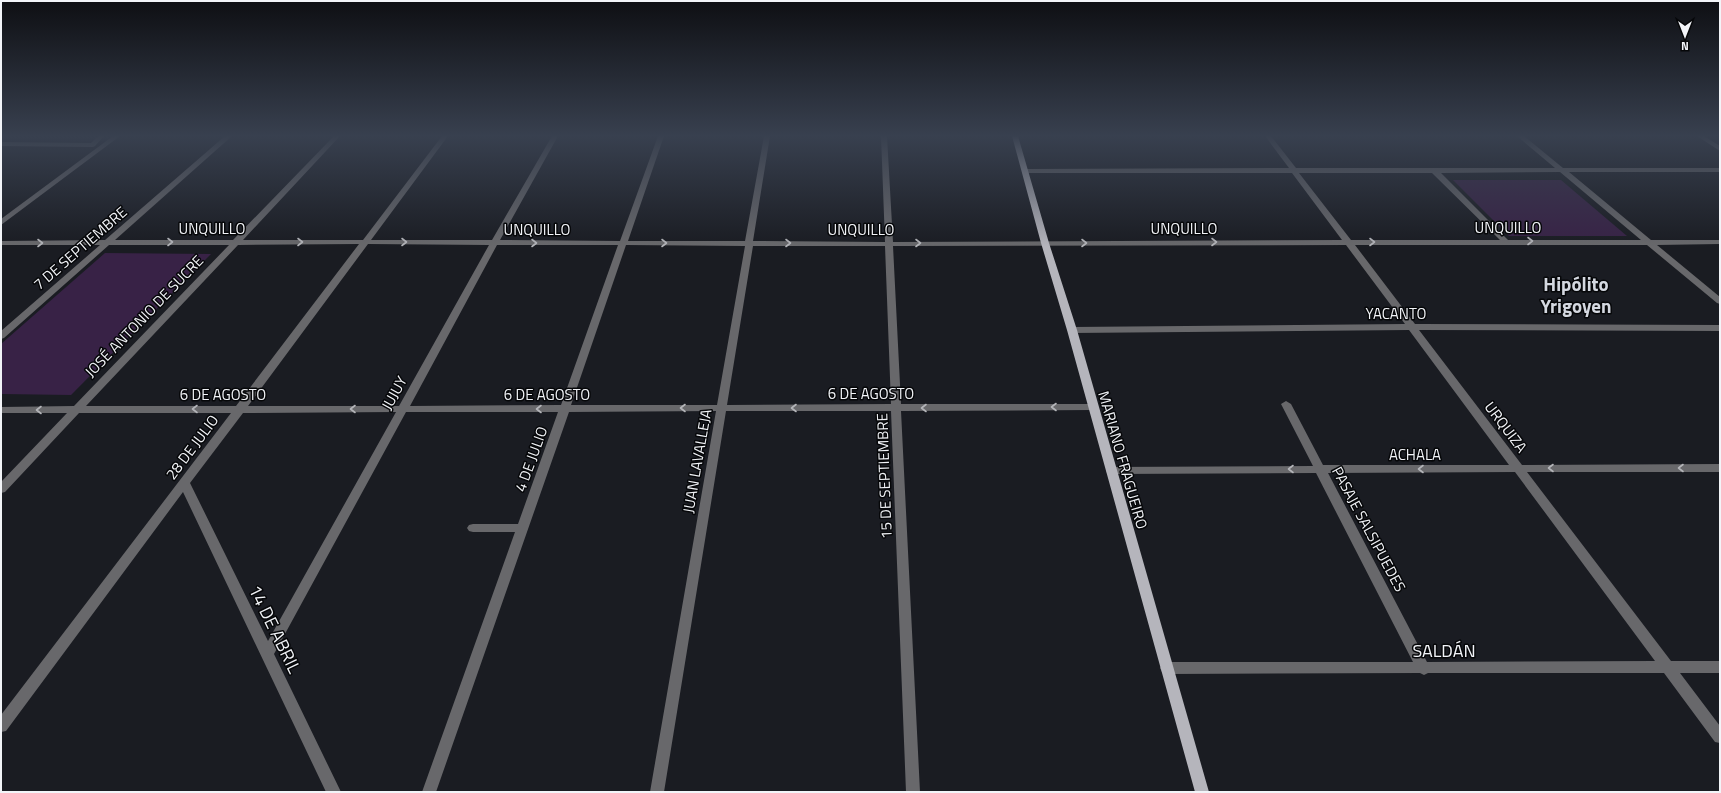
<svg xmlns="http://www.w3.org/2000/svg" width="1721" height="793" viewBox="0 0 1721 793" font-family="'Titillium Web',sans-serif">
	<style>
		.built { fill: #222732 }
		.green { fill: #382246 }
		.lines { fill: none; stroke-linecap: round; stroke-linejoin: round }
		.minor { fill: #68686b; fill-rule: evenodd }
		.major { fill: #b5b5bc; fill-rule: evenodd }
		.oneway { stroke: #b4b5b9 }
		.labels { text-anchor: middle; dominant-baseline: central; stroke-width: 3; stroke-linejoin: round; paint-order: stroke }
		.street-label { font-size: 15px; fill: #f2f4f8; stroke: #060709 }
		.near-street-label { font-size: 18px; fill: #f2f4f8; stroke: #060709 }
		.district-label { font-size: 19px; font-weight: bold; fill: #d4d8e0; stroke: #060709 }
	</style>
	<rect width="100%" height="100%" fill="#1a1c22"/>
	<!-- built -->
	<path class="built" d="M1,136H112L106,141L1,140Z"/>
	<!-- green -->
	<g class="green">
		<path d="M1453,180H1561L1627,236H1509Z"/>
		<path d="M105,253L211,254L71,395L1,394V344Z"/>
	</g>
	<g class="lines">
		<!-- minor -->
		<g class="minor">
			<path d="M98,136H104L95,146L93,147L1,146V142L91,143Z"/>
			<path d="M113,136H120L1,225V219Z"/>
			<path d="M225,136H232L115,240H233L334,136H340L243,240H363L442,136H448L371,240H492L552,136H558L500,240L620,241L658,136H664L628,241H745L764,136H770L753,241L885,242L881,136H887L893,242L1342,240L1292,173H1026L1022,171L1026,169L1289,168L1265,136H1271L1296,168H1555L1517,136H1524L1563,168H1720V172H1569L1651,240H1720V244L1657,245L1720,297V304L1717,303L1647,245H1355L1415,324L1720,325V331L1419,330L1522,465L1720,464V472H1527L1671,661H1720V673H1680L1720,726V743L1715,742L1664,673H1428L1424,675L1420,673L1167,674L1162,672L1160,668L1162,664L1167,662H1413L1316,473L1111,474L1107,473L1106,470L1107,467L1313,466L1281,404L1286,401L1291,404L1323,465H1509L1409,330L1072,333L1067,330L1072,327L1405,324L1346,245L893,246L901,404H1093L1098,407L1093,410L901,411L920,792H906L891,411H726L664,792H650L716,411L569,412L436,792H422L515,532H473L469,531L467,528L469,525L473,524H518L558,412H406L274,654L341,792H326L183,492L6,731L1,732V715L231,413H79L5,492L1,493V482L67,413H1V407L74,406L229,245H109L4,338L1,339V331L100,245H1V241L105,240ZM1560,172L1641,240H1508L1441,173ZM1299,173H1432L1500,240H1351ZM359,244L236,406H86L238,245ZM368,244L489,245L399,406H248ZM497,245H618L561,405L410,406ZM626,245L745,246L717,405H571ZM753,246H885L891,404L727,405ZM396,412L268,641L190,483L243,413ZM1515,472L1655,661L1427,662L1328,473Z"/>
			<path d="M1697,136H1704L1720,146V151Z"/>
		</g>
		<!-- major -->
		<path class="major" d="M1012,136H1018L1049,243L1077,330L1209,792H1195L1067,330L1041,243Z"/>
	</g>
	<!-- one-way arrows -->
	<defs><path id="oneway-chevron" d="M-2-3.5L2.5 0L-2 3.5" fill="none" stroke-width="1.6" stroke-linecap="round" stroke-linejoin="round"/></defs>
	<g class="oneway">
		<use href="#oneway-chevron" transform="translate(1530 241)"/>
		<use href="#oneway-chevron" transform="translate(170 242)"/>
		<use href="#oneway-chevron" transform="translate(300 242)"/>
		<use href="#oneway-chevron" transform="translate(404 242)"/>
		<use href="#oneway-chevron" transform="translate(1214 242)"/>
		<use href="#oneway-chevron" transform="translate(1372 242)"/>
		<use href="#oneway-chevron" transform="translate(40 243)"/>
		<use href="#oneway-chevron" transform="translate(534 243)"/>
		<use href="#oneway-chevron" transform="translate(664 243)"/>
		<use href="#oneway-chevron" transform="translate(788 243)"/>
		<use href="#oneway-chevron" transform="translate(918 243)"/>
		<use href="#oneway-chevron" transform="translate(1084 243)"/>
		<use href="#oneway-chevron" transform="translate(1054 407) rotate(180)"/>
		<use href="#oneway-chevron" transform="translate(683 408) rotate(180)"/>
		<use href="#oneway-chevron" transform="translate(794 408) rotate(180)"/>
		<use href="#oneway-chevron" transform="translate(924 408) rotate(180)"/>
		<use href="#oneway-chevron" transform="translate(195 409) rotate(180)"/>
		<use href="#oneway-chevron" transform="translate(353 409) rotate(180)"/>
		<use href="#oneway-chevron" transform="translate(539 409) rotate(180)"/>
		<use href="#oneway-chevron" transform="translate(39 410) rotate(180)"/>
		<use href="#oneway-chevron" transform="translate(1551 468) rotate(180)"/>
		<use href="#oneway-chevron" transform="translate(1681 468) rotate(180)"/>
		<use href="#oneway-chevron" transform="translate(1291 469) rotate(180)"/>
		<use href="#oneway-chevron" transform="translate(1421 469) rotate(180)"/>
	</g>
	<!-- sky -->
	<linearGradient id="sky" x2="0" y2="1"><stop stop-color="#0e0f13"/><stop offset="0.55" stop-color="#38404f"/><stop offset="1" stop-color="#38404f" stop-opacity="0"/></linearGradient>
	<rect width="1721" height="247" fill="url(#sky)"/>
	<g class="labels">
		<!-- street labels -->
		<g class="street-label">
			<text x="1508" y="227">UNQUILLO</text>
			<text x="212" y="228">UNQUILLO</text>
			<text x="1184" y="228">UNQUILLO</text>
			<text x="537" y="229">UNQUILLO</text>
			<text x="861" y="229">UNQUILLO</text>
			<text transform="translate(80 248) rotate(-41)">7 DE SEPTIEMBRE</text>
			<text x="1396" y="313">YACANTO</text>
			<text transform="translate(144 316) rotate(-46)">JOSÉ ANTONIO DE SUCRE</text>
			<text transform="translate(394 393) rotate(-61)">JUJUY</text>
			<text x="871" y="393">6 DE AGOSTO</text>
			<text x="223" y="394">6 DE AGOSTO</text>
			<text x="547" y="394">6 DE AGOSTO</text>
			<text transform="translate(1506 427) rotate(53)">URQUIZA</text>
			<text transform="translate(192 447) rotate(-53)">28 DE JULIO</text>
			<text x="1415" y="454">ACHALA</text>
			<text transform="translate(531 459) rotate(-70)">4 DE JULIO</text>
			<text transform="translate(1123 460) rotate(74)">MARIANO FRAGUEIRO</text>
			<text transform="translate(697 461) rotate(-80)">JUAN LAVALLEJA</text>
			<text transform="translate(884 476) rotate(-92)">15 DE SEPTIEMBRE</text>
			<text transform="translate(1369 529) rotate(62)">PASAJE SALSIPUEDES</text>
		</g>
		<!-- near-street labels -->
		<g class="near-street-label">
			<text transform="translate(275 629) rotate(64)">14 DE ABRIL</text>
			<text x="1444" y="650">SALDÁN</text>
		</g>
		<!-- district labels -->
		<g class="district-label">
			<text x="1576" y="283">Hipólito<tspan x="1576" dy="22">Yrigoyen</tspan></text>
		</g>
	</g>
	<!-- border -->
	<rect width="1721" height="793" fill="none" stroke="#f2f4f8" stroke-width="4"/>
	<!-- north arrow -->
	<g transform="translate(1685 36) rotate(180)" stroke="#060709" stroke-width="3" paint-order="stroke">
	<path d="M0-3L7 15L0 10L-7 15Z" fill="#f2f4f8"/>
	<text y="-6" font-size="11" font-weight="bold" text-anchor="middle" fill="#f2f4f8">N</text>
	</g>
</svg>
